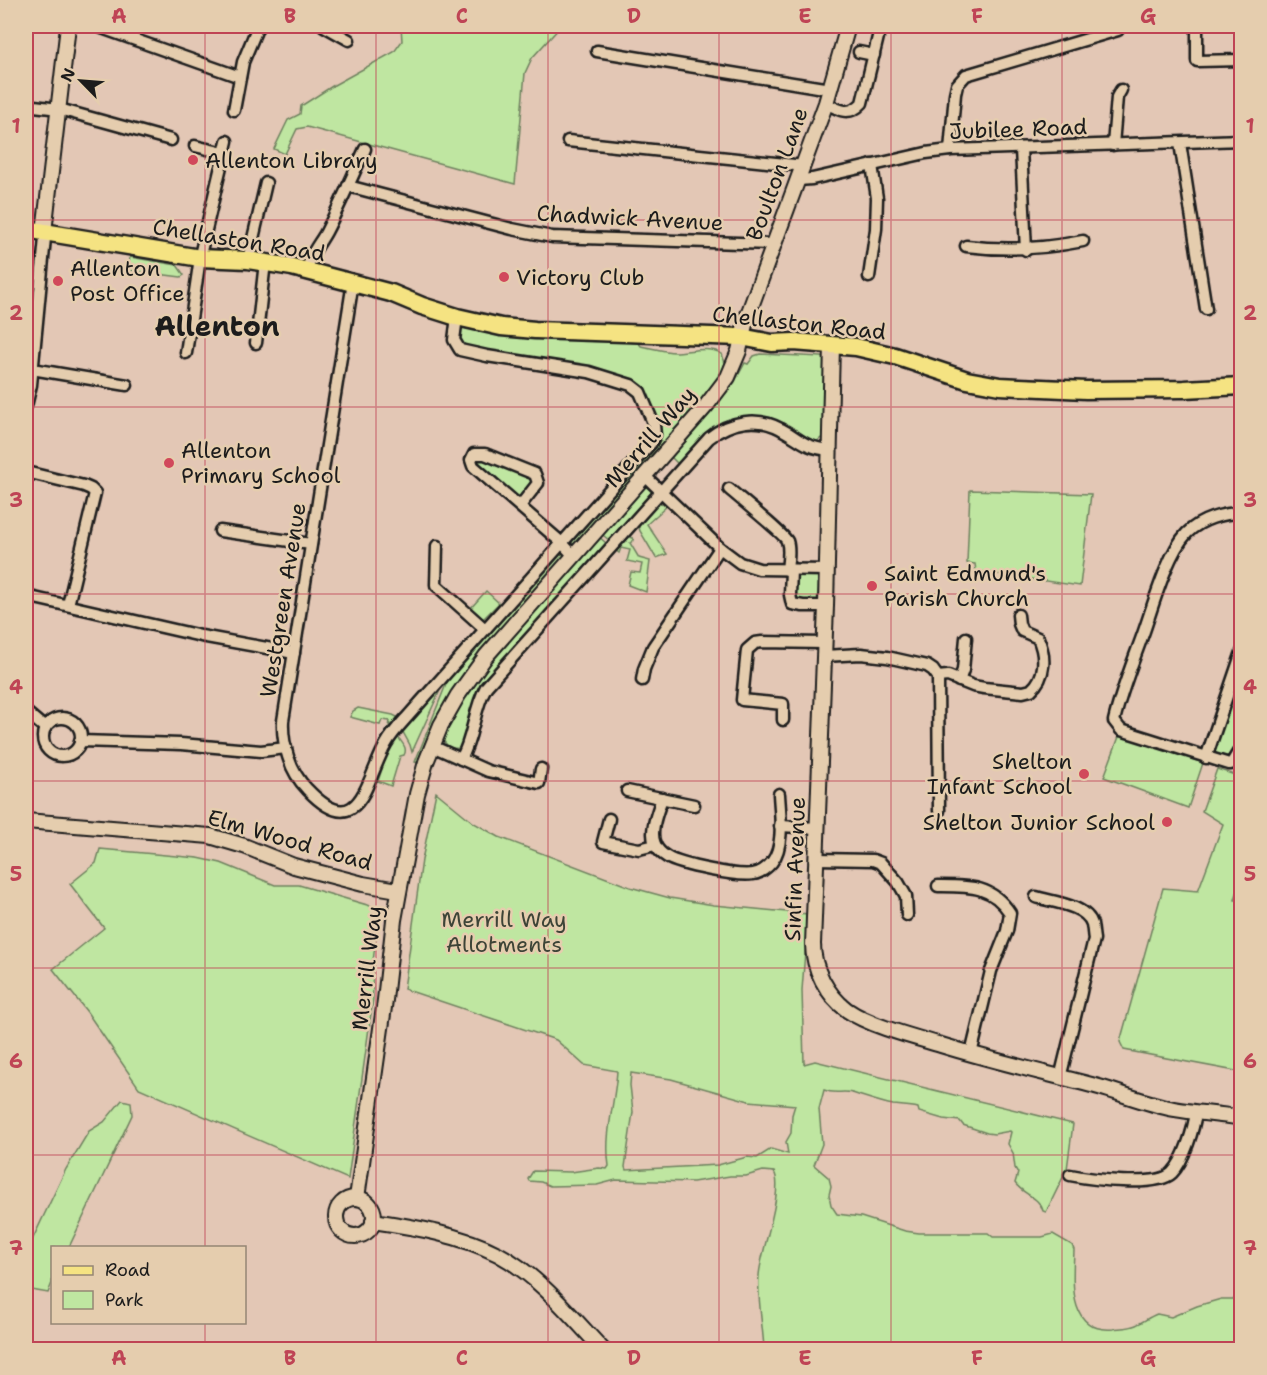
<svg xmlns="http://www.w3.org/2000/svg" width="1267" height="1375" viewBox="0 0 1267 1375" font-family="'Shantell Sans',sans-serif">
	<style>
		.green { fill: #bfe6a1; stroke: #6e815e; stroke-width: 1.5; fill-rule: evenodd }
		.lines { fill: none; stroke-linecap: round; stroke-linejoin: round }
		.street-casing { stroke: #1c1c1c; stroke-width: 15 }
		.secondary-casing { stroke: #1c1c1c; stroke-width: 18 }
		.primary-casing { stroke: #1c1c1c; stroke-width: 21 }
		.street { stroke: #e5cdae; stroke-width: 10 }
		.secondary { stroke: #e5cdae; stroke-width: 14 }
		.primary { stroke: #f5e382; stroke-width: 16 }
		.grid { fill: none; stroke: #bf4455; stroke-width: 1.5; stroke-opacity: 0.55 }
		.poi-dot { fill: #d1495b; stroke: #e5cdae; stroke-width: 2 }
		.labels { text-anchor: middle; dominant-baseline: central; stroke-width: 5; stroke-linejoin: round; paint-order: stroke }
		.street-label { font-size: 22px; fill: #1c1c1c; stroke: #e5cdae }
		.poi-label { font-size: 22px; fill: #1c1c1c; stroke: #e5cdae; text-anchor: start }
		.park-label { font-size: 22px; fill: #3d4437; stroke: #e5cdae }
		.district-label { font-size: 28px; font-weight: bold; fill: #1c1c1c; stroke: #e5cdae }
		.neatline { fill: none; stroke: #bf4455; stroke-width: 2 }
		.grid-label { font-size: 20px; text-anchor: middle; font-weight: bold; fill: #bf4455 }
	</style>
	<rect width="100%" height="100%" fill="#e3c7b5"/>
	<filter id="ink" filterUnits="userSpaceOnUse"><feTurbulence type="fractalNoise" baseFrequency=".0167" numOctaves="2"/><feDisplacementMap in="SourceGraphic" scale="12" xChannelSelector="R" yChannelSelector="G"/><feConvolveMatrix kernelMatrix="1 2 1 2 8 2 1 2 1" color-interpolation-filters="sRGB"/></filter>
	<g filter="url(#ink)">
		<!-- green -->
		<g class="green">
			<path d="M401,26H561L532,58L525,73L515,184L307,127L297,129L285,154L274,149L288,120L300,114L301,106L334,85L394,52L402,41Z"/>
			<path d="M130,257L177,265L184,275L181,277L127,270Z"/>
			<path d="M465,326L638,342L641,346C652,348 664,352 675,352C689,352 709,345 722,354L725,363C718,391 678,421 662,449L575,545L570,541L655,445L641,388L464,349L458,341L461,328Z"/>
			<path d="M760,354L822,357L828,361L825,435L816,442L811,443L770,420L711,431L678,464L669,455L734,383L745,363L748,364L754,356Z"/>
			<path d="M476,456L529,475L533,482L518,500L478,467L474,458Z"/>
			<path d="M645,484L651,488L652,492L609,540L599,532Z"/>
			<path d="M970,490L1091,494L1080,586L976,571L975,564L967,563Z"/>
			<path d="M659,502L667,506L647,524L667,554L656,558L640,531L638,524Z"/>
			<path d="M597,535L606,543L489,676L465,743L460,748C452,749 448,748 443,740L445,732L470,684Z"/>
			<path d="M627,536L633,538L634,540L630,543L639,558L650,561L646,592L628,585L631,572L640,573L642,564L627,561L630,550L621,548L619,553L614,549Z"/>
			<path d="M561,550L566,553V555C523,603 477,649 445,705C435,723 427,744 419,763L415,762L449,677Z"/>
			<path d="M793,574L815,575L819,577L817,603L795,602Z"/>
			<path d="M486,591L499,603L483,619L470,609Z"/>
			<path d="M1241,667V739C1233,757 1230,759 1211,754Z"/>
			<path d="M442,686L412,752L410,745L403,732Z"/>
			<path d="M358,708L393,715L399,718L389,727L390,721L382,720L380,725L350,717L353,711Z"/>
			<path d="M1120,734L1203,763L1188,808L1104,777Z"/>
			<path d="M398,737C402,743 408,748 404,755L400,756L391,786L378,781L388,751Z"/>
			<path d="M1217,769L1241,777L1242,876L1235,900L1242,901L1241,1072L1124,1050L1120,1042L1163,888L1198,891L1223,824L1202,811Z"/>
			<path d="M436,792L474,823L499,837L630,887L670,898L714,905L808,914L802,990L804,1064L815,1061L1073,1124L1067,1169L1046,1212L1043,1211C1040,1197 1023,1195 1015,1183L1018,1173L1015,1168L1013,1153L1008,1144L1011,1132L1010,1131L994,1134L987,1133L963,1125L960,1121L943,1119L919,1112L918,1108C910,1106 902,1106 893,1105C879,1102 865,1097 852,1093C842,1090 836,1095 824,1090L819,1109L822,1144L814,1165L829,1178L831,1186L829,1195L831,1205L837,1214L861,1217L905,1231L919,1233H988L993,1237H1042L1053,1234L1072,1245L1074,1250C1073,1281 1067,1333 1113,1329C1120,1328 1129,1328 1136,1325C1143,1322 1149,1317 1157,1314L1171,1317L1197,1306L1221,1299H1241V1341L1211,1350L764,1349C763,1327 757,1297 759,1276C760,1253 785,1189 774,1172L763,1171L746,1176H730L693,1182L616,1180L597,1185L550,1186L541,1182L529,1181L528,1179L533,1171L571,1172L599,1168L607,1169L609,1166C604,1134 615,1103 617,1071L584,1065L556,1040L404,989L422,860ZM631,1073L671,1079L749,1101L795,1105L792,1115L791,1133L786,1142L788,1154L771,1149L757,1158L747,1157L718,1165L626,1170L625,1167L633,1112L630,1085Z"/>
			<path d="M100,849L198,858L221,863L275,885H299L374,907L379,915L372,969L373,999L348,1179L139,1088L87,1012L53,969L104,928L70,884L96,863Z"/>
			<path d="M122,1100L131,1102L132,1115L69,1247L52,1248V1283L48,1293L26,1289V1253L66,1169L89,1131L104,1122Z"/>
		</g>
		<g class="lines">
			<!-- street casing -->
			<g class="street-casing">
				<g id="street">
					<path d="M96,26L240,77"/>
					<path d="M324,26L349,40"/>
					<path d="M1197,26V61L1242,60"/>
					<path d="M597,51L830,89"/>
					<path d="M859,52L874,55"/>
					<path d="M826,103C840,111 850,116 862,103L878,37"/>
					<path d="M26,105L59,109L171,140"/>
					<path d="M234,110L243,62L258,26"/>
					<path d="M568,141L804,166"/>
					<path d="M1180,143L1206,309"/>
					<path d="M1113,145L1117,97L1121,90"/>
					<path d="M195,146L224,153"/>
					<path d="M1021,149L1026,250"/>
					<path d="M950,150L955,94L957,85L966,75L1118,30"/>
					<path d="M798,180L812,179L926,153L950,150L1242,140"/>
					<path d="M348,186L512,229L552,237L773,244"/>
					<path d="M966,246C1006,251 1043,249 1083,241"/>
					<path d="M248,260L266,183"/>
					<path d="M308,271C308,256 319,245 326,232C340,205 352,177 365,149"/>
					<path d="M869,277L876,229L877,198L872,165"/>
					<path d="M353,282L283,721C282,744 290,772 307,789C360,845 366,779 386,744C392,733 401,724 409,715L562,543L574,556"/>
					<path d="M457,317L454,340L460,350L487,356L589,372L631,385L640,392L654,425L655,435L651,443L562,543L473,466L471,460L474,454H485L535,474L538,483L520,506"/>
					<path d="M256,343L265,262"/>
					<path d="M186,353L201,251L227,141"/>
					<path d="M26,368L127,385"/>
					<path d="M26,406L31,385L45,238L44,232"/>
					<path d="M26,472L84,486L91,489L95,493L68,605"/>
					<path d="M645,476L720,548L740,563L759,569L827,570"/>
					<path d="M729,489C738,497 785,535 787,541C790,549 788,561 787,570"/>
					<path d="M1242,513C1223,513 1201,519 1187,533C1167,554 1153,606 1143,634C1133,662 1121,691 1114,721L1121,730L1229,764H1231L1242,746"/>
					<path d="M220,531L311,544"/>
					<path d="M437,546L436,585L485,629"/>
					<path d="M791,570L790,595L792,604L803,606H826"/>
					<path d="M26,596L201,636L294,653"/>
					<path d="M824,656L861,654L887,657L927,666L933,670L938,677L948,676L973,686L984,688L1023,692L1031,690C1046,677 1046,656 1038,638L1022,631L1019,624L1018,615"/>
					<path d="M938,677L939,811"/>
					<path d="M642,680L644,669L653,647L720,548"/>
					<path d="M959,681L963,670L966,638"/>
					<path d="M26,712L45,728"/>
					<circle cx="62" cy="737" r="19"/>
					<path d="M783,720V704L742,700L747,650L755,643L762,642L824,643"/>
					<path d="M80,741L181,744L261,751L286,748"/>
					<path d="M432,746L488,771L539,783L541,769"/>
					<path d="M1206,758L1242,652"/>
					<path d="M461,759C474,737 473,710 486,687L709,438C730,421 758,416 781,429C802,440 803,447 829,450"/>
					<path d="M627,791L694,805"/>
					<path d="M662,798C658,811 649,831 655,844C657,849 662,854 667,857C680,865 738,877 753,874C761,873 767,868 772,862C785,845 780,814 779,794"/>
					<path d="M609,819L603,842L639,849L655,845"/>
					<path d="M780,826L818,828"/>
					<path d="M817,859L873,860L881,863L898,882L906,896L907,915"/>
					<path d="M938,886C969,886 992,885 1010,913L1007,931L991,971L971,1054"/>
					<path d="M1036,897C1052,902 1086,905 1092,924C1093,929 1093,934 1094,939L1060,1078"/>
					<path d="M1070,1175C1090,1179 1157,1188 1172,1173C1184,1161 1194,1128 1196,1112"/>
				</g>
			</g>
			<!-- secondary casing -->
			<g class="secondary-casing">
				<g id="secondary">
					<path d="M44,232L68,26"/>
					<path d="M832,345L826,606L813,944C813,969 827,995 847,1010C870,1026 914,1037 941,1045C993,1061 1046,1073 1099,1087C1124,1094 1148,1104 1174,1109C1196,1113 1219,1114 1242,1118"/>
					<path d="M26,821L210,836L244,846L294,866L363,884L398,890"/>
					<circle cx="355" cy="1217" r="19"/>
					<path d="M357,1198L385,1000L394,920L417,794L426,762L441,725L458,695L486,656L706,406L728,377L739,351L746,320L826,103L848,26"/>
					<path d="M373,1221C414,1227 461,1235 498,1254C539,1276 571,1316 603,1350"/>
				</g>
			</g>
			<!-- primary casing -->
			<g class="primary-casing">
				<path id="primary" d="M26,229L200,258L248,260L292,267L391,293L422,306L457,317L501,327L535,330L741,337L772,343L794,342L856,347L895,356L967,380L1000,386L1086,390L1184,389L1242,386"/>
			</g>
			<!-- street -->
			<use href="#street" class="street"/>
			<!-- secondary -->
			<use href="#secondary" class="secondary"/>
			<!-- primary -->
			<use href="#primary" class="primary"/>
		</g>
	</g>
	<!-- grid -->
	<path class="grid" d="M205,26V1248M376,26V1350M548,26V1350M719,26V1350M891,26V1350M1062,26V1350M26,220H1242M26,407H1242M26,594H1242M26,781H1242M26,968H1242M26,1155H1242M205,1322V1350"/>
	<!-- markers -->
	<g class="poi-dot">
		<circle cx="193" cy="160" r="6"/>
		<circle cx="504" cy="277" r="6"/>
		<circle cx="58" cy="281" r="6"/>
		<circle cx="169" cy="463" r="6"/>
		<circle cx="872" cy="586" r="6"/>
		<circle cx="1084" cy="774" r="6"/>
		<circle cx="1167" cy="822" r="6"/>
	</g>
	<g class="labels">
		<!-- street labels -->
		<g class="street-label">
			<text transform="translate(1018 129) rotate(-2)">Jubilee Road</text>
			<text transform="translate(777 174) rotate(-70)">Boulton Lane</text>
			<text transform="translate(630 218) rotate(3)">Chadwick Avenue</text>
			<text transform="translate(239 240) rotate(9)">Chellaston Road</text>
			<text transform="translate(799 323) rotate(6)">Chellaston Road</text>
			<text transform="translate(650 437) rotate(-49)">Merrill Way</text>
			<text transform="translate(283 600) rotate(-81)">Westgreen Avenue</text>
			<text transform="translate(290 840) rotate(16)">Elm Wood Road</text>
			<text transform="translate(795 869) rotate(-88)">Sinfin Avenue</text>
			<text transform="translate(367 968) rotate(-83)">Merrill Way</text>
		</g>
		<!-- poi labels -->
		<g class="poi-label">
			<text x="205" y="160">Allenton Library</text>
			<text x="70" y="268">Allenton<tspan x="70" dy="25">Post Office</tspan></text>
			<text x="516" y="277">Victory Club</text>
			<text x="181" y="450">Allenton<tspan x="181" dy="25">Primary School</tspan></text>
			<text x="884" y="573">Saint Edmund's<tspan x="884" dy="25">Parish Church</tspan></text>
			<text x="1072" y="761" text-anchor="end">Shelton<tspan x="1072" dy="25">Infant School</tspan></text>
			<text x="1155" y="822" text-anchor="end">Shelton Junior School</text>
		</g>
		<!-- park labels -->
		<g class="park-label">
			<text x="504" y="919">Merrill Way<tspan x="504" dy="25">Allotments</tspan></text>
		</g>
		<!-- district labels -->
		<g class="district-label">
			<text x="217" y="326">Allenton</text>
		</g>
	</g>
	<!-- margin -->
	<rect width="1267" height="1375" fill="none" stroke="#e5cdae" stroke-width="66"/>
	<!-- legend -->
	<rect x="51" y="1246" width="195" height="78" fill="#e5cdae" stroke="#958674" stroke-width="1.5"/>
	<rect x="63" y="1266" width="30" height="9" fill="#f5e382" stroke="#958674" stroke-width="1.5"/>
	<text x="105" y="1276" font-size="18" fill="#1c1c1c">Road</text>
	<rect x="63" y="1291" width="30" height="18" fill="#bfe6a1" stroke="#958674" stroke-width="1.5"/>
	<text x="105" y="1306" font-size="18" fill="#1c1c1c">Park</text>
	<!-- north arrow -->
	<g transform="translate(81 81) rotate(295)" stroke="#e5cdae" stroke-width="4.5" paint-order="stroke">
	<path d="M0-4.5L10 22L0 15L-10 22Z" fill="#1c1c1c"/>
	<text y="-9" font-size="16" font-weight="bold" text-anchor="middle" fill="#1c1c1c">N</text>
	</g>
	<rect x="33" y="33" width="1201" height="1309" class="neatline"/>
	<g class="grid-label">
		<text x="119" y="23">A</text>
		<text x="290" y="23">B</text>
		<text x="462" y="23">C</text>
		<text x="634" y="23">D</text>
		<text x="805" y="23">E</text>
		<text x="977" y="23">F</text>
		<text x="1148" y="23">G</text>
		<text x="16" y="133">1</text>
		<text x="1250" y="133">1</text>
		<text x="16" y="320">2</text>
		<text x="1250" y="320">2</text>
		<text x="16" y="507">3</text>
		<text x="1250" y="507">3</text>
		<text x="16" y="694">4</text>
		<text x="1250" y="694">4</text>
		<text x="16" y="881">5</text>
		<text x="1250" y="881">5</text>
		<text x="16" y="1068">6</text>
		<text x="1250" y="1068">6</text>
		<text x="16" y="1255">7</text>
		<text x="1250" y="1255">7</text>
		<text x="119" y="1365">A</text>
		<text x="290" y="1365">B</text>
		<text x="462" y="1365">C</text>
		<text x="634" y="1365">D</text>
		<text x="805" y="1365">E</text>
		<text x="977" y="1365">F</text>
		<text x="1148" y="1365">G</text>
	</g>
</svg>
